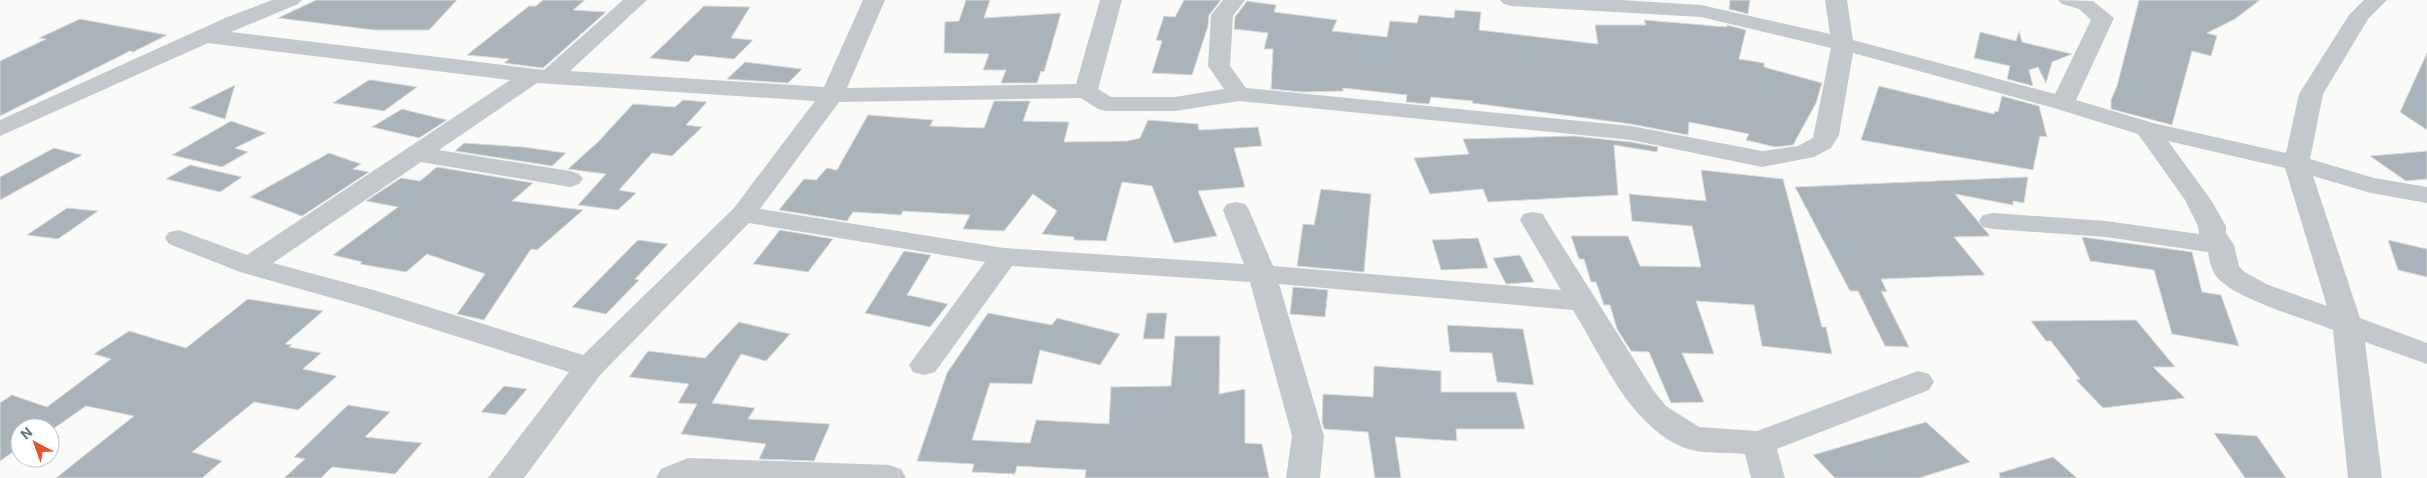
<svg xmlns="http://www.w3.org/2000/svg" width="2427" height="478" viewBox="0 0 2427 478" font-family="Roboto,sans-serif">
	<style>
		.building { fill: #aab3b9; stroke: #dcdcda }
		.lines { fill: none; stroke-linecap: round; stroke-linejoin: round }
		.minor { fill: #c3c8cc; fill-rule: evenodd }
	</style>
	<rect width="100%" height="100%" fill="#fafaf8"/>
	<!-- building -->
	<g class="building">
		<path d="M316,0H457L429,30H374L278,18Z"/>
		<path d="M543,0H585L573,10L606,12L543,68L504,63L509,59L467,55L529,6H536Z"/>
		<path d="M966,0H990L984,18L1061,13L1044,72L1041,71L1037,83H1001L1006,70H983L989,54L944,53L945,22L959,21Z"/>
		<path d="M1184,0H1221L1209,15L1208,26L1192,75L1152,73L1162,41L1156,40L1164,16L1175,17Z"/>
		<path d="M1730,0H1750L1748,14L1729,9Z"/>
		<path d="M2139,0H2260L2235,19L2207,33L2217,36L2211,56L2192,51L2172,125L2111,109V100L2117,86Z"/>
		<path d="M1247,1L1276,5L1274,12L1337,20L1332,31L1387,37L1390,21L1417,23L1419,15L1454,18L1455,10L1481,12L1479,30L1598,44L1595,25H1646L1644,20L1727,27V25L1746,30L1739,59L1764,63V67L1822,83L1816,103L1793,145L1775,147L1746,140L1749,134L1689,122L1688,135L1631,124L1472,103L1473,101L1431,97L1429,104L1406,102L1407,95L1343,88V91L1303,92L1271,89L1273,49H1264L1268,33L1234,29L1235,17Z"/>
		<path d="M704,6L750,7L731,38L753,40L734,59L695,55L688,62L650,58Z"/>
		<path d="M80,19L167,35L133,52L130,51L0,116V61L46,39L39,38Z"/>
		<path d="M2019,31L2022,42L2072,54L2052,62L2046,83L2038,67L2029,70L2033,86L2007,79L2010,66L1974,58L1980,32L2016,41Z"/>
		<path d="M2427,53V130L2400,112Z"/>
		<path d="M745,62L802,69L788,83L727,79Z"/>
		<path d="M369,80H372L417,87L384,111L333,103Z"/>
		<path d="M235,85L225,119L189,108Z"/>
		<path d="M1879,86L1994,114L1995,111L1998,112L2002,96L2039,106L2047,137L2040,136L2033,170L1861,140Z"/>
		<path d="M683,100L707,102L686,125L702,127L672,156L652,153L619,190L636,193L618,210L578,205L606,174L568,169L598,142L633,104L675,107Z"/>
		<path d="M994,101H1030L1023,121L1069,122L1064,142L1127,141L1140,138L1148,120L1198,124L1199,130L1258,127L1262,146L1234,148L1245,187L1198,191L1217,236L1174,243L1152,186L1122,182L1106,241L1074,240V237L1042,234L1057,211L1033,194L1004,231L963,229L970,215L903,211L901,215L853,212L847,221L779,210L804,179L816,180L827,168L837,170L868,115L933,120L930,126L984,128Z"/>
		<path d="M402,109L447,120L419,138L372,127Z"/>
		<path d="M231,121L266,133L235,148L248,152L222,167L172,155Z"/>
		<path d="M1573,136L1631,142L1658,147L1657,152L1614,145L1618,195L1488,202L1483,189L1430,194L1414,158L1469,154L1463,139Z"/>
		<path d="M464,143L523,147L566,153L552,166L455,151Z"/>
		<path d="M54,148L82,155L0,200V177Z"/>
		<path d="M2427,151V179L2406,181L2370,156Z"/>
		<path d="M329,153L361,164L353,169L369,172L302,216L250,197Z"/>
		<path d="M190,165L242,177L220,192L166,179Z"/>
		<path d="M437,167L533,183L512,201L583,210L537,250L531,249L484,320L457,314L485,274L427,254L406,272L360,264L362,262L333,255L398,207L366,201L401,178L420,181Z"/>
		<path d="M1701,170L1783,179L1822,327H1826L1832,354L1762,346L1754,305L1696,301L1714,354L1682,353L1704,402L1671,403L1649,352L1631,351L1617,329L1610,305H1604L1596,282H1591L1584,259H1579L1571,236H1628L1640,266L1701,267L1692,226L1632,221L1629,194L1706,201Z"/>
		<path d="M2028,177L2024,203L2013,201V205L1955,194L1990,236L1954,237L1985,275L1881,279L1887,292L1881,291L1909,347L1885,346L1858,291H1850L1795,187Z"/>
		<path d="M1321,189L1371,194L1364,272L1297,266L1303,224L1314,225Z"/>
		<path d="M67,208L98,211L58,239L27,235Z"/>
		<path d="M780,230L833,239L808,272L753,264Z"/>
		<path d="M2082,237L2192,252L2202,292L2221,295L2239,346L2172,334L2154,270L2090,261Z"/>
		<path d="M1478,238L1488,268L1441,270L1432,240Z"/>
		<path d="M638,240L668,244L635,279L639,280L606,314L572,307Z"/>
		<path d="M2388,240L2427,249V277L2398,270Z"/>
		<path d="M904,251L931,255L907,295L948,304L930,327L865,313Z"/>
		<path d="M1520,255L1534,282L1506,284L1493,258Z"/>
		<path d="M1293,287L1328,290L1325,317L1290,314Z"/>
		<path d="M248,299L323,311L285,344L292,345L289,347L321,353L303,369L337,376L298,410L254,402L192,452L222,461L202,478H56L134,416L86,406L50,431V428H20V451L16,450L0,461V403L12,395L47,407L111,359L94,354L129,331L186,348Z"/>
		<path d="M988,313L1052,325L1057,318L1120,334L1100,365L1040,350L1032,384L990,383L972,440L1030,443L1036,420L1109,424L1111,387L1171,386L1175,336H1220L1219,394L1245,389V443L1262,444L1269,478H1085L1086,470L1017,466L1015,474L972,472L974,464L917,461L947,373Z"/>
		<path d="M1147,313H1167L1164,339H1143Z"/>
		<path d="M2136,320L2175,367H2153L2185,398L2103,408L2076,380L2080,379L2051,341H2046L2031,321Z"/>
		<path d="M739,322L790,334L766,361L741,354L712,403L755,408L748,419L830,424L814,461L759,459L766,444L681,434L697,404L678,403L689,384L629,377L648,351L705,358Z"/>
		<path d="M1447,325L1523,329L1534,385L1497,382L1492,353L1450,352Z"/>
		<path d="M1374,366L1441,371V392H1516L1525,429H1456L1457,441L1395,437L1401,478H1375L1368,432L1324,429L1322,421L1323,394L1373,397Z"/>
		<path d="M504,386L527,389L505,415L481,412Z"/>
		<path d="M348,405L390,412L365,437L422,443L395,474L332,467L321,478H284L305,459L294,457Z"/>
		<path d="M1926,422L1970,462L1919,478H1835L1813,455Z"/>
		<path d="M2214,433L2257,436L2286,478H2245Z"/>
		<path d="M2053,457L2077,478H2000L1999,473Z"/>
	</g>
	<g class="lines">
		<!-- minor -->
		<g class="minor">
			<path d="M272,0H302L298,4L231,32L544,70L623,0H647L570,71L824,87L863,0H885L847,88L1076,84L1100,0H1122L1098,89L1111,97H1175L1224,89L1208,66L1211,15L1223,0H1245L1233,16L1230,66L1246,88L1631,126L1762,151L1798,146L1813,138L1831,48L1701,17L1511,6L1504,4L1500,0H1621L1701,5L1830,34L1825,0H1847L1853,40L2055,94L2091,20L2079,9L2062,4L2058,0L2093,1L2114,18L2076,100L2153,123L2286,153L2299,94L2349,15L2364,0H2387L2368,19L2323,94L2310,159L2374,178L2427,187V203L2371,193L2313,176L2360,318L2427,343V364L2365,342L2382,478H2348L2333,330C2306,319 2243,301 2222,282C2212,274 2210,264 2208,252L2106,237L1993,229L1983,227L1979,221L1983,215L1993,213L2106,221L2199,234L2198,226L2185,200L2138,134L2054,108L1853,53L1839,135L1831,148L1814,157L1762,167L1631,140L1239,101L1175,111H1106L1098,109L1081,98L839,102L760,209L1004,248L1244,264L1223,210L1227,204L1236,202L1245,204L1249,210L1273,266L1561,290L1520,220L1523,214L1533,212L1543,214L1546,220L1653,390L1666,406L1699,427L1757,431L1918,371L1929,374L1934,382L1929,390L1777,449L1785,478H1751L1745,454C1725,452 1699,455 1680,446C1628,422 1602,357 1573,310L1279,284L1324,436L1320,478H1286L1292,436L1250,282L1012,266L935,372L924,375L913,372L909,365L985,262L749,223L600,375L524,478H488L569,372L357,305L240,272L169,244L165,238L169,232L179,230L247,255L510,80L208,43L0,136V120L225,18ZM537,83L815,101L734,208L583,355L377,291L273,263L421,162L570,187L579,184L583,179L579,174L570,171L439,150ZM2168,141L2285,168L2327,306L2266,284L2243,271L2239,266L2234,245L2226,233V226L2211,200Z"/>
			<path d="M688,458L889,465L901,469L906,478H656L661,469Z"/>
		</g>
	</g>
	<!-- north arrow -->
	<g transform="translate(35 443) rotate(319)"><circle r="24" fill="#ffffff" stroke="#c1c8cd"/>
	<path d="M0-4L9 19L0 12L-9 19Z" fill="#e4572e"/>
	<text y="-8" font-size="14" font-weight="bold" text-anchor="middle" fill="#657683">N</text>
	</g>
</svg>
